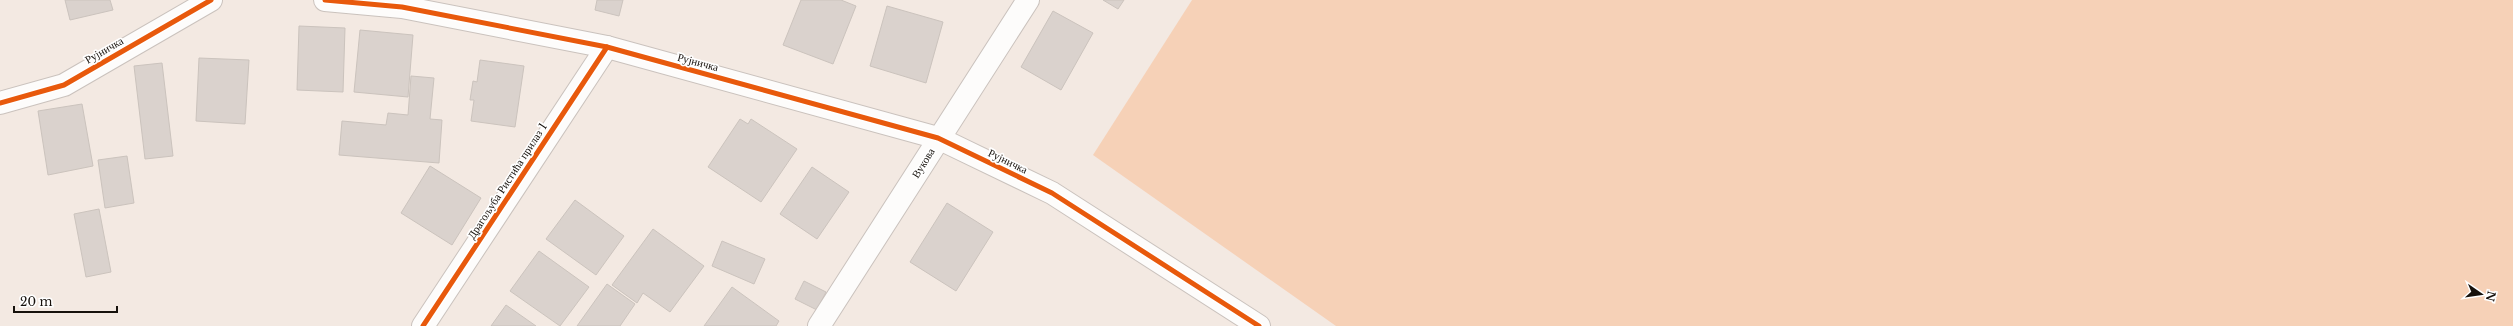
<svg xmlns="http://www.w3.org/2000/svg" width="2513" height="326" viewBox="0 0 2513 326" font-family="'Libre Baskerville',serif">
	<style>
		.green { fill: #f6d1b7 }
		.building { fill: #dad2cd; stroke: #cbc3bd }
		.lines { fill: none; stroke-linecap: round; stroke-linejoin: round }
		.minor-casing { stroke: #cac2bd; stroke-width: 24 }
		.minor { stroke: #fdfcfb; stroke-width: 22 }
		.cycleway-casing { stroke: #fff; stroke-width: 8 }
		.cycleway { stroke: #e8590c; stroke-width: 5 }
		.labels { text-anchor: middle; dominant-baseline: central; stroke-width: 3.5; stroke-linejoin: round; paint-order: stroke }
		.street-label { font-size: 11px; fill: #16110c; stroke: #fff }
	</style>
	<rect width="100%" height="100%" fill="#f3e9e2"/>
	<!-- green -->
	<path class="green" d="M1192,0H2513V326H1336L1093,155Z"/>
	<!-- building -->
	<g class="building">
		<path d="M65,0H110L113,10L70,20Z"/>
		<path d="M597,0H623L619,16L595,10Z"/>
		<path d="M801,0H841L856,6L833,64L783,45Z"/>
		<path d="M1103,0H1124L1118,9Z"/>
		<path d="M887,6L943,22L926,83L870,66Z"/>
		<path d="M1053,11L1093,33L1061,90L1021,67Z"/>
		<path d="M299,26L345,28L343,92L297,90Z"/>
		<path d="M360,30L413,35L408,97L354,92Z"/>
		<path d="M199,58L249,60L245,124L196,121Z"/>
		<path d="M480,60L524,66L515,127L471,121L474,100H470L473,81L477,82Z"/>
		<path d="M162,63L173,156L145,159L134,66Z"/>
		<path d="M411,76L434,78L430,119L442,120L439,163L339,155L342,121L386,125L388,113L408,115Z"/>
		<path d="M82,104L93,166L48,175L38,111Z"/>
		<path d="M740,119L748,124L751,119L797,149L761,202L708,167Z"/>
		<path d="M127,156L134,203L105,208L98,160Z"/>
		<path d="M430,166L481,198L452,245L401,213Z"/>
		<path d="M812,167L849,192L817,239L780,214Z"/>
		<path d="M575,200L624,236L596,275L546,239Z"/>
		<path d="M947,203L993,232L956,291L910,262Z"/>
		<path d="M99,209L111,272L86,277L74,214Z"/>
		<path d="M653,229L704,266L670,312L643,293L637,303L612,285Z"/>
		<path d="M722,241L765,259L754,284L712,266Z"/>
		<path d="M539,251L589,287L560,326L510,291Z"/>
		<path d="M804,281L826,292L817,310L795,299Z"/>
		<path d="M607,284L635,304L620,326H577Z"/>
		<path d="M732,287L779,321L776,326H704Z"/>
		<path d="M506,305L536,326H491Z"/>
	</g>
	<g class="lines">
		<!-- minor casing -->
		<g class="minor-casing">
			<g id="minor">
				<path d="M325,0L402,7L607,47L938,138L1052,193L1259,326"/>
				<path d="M0,103L64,85L211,0"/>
				<path d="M423,326L607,47"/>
				<path d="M819,326L1028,0"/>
			</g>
		</g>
		<!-- minor -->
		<use href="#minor" class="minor"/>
		<!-- cycleway casing -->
		<g class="cycleway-casing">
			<g id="cycleway">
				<path d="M325,0L402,7L607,47L938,138L1052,193L1259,326"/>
				<path d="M0,103L64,85L211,0"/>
				<path d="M423,326L607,47"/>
			</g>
		</g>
		<!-- cycleway -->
		<use href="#cycleway" class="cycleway"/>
	</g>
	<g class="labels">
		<!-- street labels -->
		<g class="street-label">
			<text transform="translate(104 50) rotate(-30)">Рујничка</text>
			<text transform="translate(698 62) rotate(15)">Рујничка</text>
			<text transform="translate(1008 161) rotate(26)">Рујничка</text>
			<text transform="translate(923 163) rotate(-58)">Вукова</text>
			<text transform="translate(507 181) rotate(-57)">Драгољуба Ристића прилаз 1</text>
		</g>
	</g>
	<!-- north arrow -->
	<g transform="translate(2481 294) rotate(103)" stroke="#ffffff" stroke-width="3" paint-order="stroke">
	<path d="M0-3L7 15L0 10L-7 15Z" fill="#16110c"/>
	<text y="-6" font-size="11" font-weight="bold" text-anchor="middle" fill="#16110c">N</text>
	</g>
	<!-- scale -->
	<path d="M14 306v6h103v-6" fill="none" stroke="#16110c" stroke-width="2"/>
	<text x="20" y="306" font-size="12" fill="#16110c" stroke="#ffffff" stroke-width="3" paint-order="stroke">20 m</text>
</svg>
